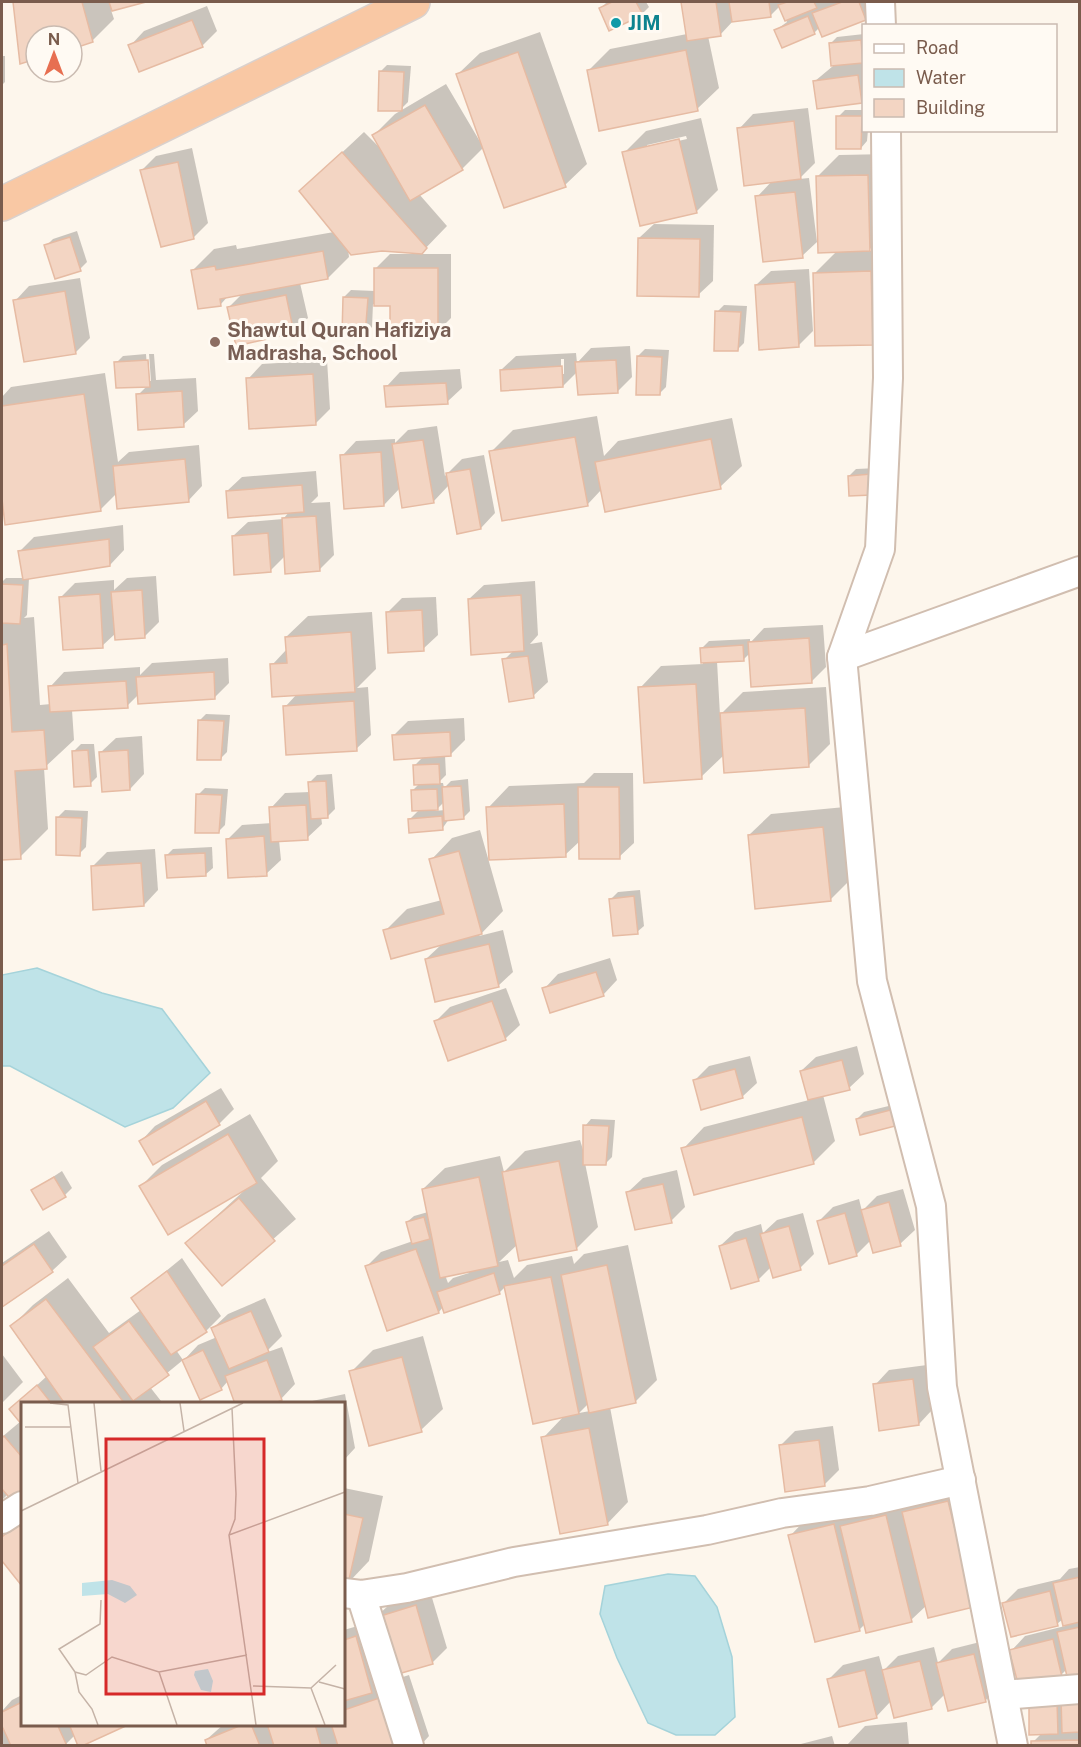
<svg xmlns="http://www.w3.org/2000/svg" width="1081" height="1747" viewBox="0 0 1081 1747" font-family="'Public Sans',sans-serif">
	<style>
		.water { fill: #bfe3e8; stroke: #a5d3da; stroke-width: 1.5 }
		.shadow { fill: #0003; fill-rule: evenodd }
		.building { fill: #f3d5c3; stroke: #e6bba3; stroke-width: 1.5 }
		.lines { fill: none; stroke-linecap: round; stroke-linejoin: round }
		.minor-casing { stroke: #d1beb0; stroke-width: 32 }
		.trunk-casing { stroke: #dad1cd; stroke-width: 36 }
		.minor { stroke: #fff; stroke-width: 28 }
		.trunk { stroke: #f9c8a4; stroke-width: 33 }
		.culture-dot { fill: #0f9aa8; stroke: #fffaf3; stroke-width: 2 }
		.education-dot { fill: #8d6e63; stroke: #fffaf3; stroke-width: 2 }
		.labels { text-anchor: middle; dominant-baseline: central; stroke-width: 6; stroke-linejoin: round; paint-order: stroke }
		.culture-label { font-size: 20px; font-weight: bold; fill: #0d838f; stroke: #fffaf3; text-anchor: start }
		.education-label { font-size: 20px; font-weight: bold; fill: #785e54; stroke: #fffaf3; text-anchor: start }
		.inset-road { fill: none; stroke: #c5b3a7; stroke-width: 1.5 }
		.view { fill: #d62828; fill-opacity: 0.15; stroke: #d62828; stroke-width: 3 }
		.inset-edge { fill: none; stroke: #7a5c4d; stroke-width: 3 }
	</style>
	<rect width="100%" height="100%" fill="#fdf6ec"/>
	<!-- water -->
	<g class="water">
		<path d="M37,968L102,993L162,1009L210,1073L173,1108L125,1127L10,1066H2V975Z"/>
		<path d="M668,1574L695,1576L717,1607L732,1657L735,1717L715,1735H676L648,1723L617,1658L600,1614L605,1586Z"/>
	</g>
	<!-- shadow -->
	<g class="shadow">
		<path d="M14,2H141L111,10L114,19L92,41L72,47V36H36V58L21,62Z"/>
		<path d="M607,2H646L649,7L642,14L601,8Z"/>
		<path d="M683,2H879L880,4L865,18L820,27L815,32L783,46L776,30L787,22L780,6L770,16L734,20L720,35L708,36L719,88L697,109L588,71L610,49L687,34Z"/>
		<path d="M207,6L217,31L202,46H130L144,31Z"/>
		<path d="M540,32L587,164L565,185L484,147L462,169L419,194L447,226L420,254H451V318L437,332L392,304H373L372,327L365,334L344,297L351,290L375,291V269L390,254H413V252L348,248L349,257L328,278L300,283L308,318L293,332L229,307L243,293L229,295L221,304L193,270L214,249L236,245L237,249L334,232L301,191L364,132L381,149L374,135L395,114L446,84L482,145L458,74L480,53Z"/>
		<path d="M864,34L862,101L815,81L833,66L830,44L837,37Z"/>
		<path d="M2,56H5V82L2,85Z"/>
		<path d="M387,65L411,66L408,102L401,109L380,72Z"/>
		<path d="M808,108L815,163L799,179L809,178L817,242L802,256L757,197L772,181L739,129L753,114Z"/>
		<path d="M845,110H864V130H868L867,141L861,148L838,117Z"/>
		<path d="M701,118L718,190L696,212L624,153L646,131ZM686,136L687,139L647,148V145Z"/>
		<path d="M192,148L208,223L193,238L142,170L156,156Z"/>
		<path d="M889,154L891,228L868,251L892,250L894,322L873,343L815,273L837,251L817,177L839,155Z"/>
		<path d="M654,224L714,225L713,281L698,295L639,238Z"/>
		<path d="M77,231L87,262L80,269L46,246L53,239Z"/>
		<path d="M809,269L813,331L798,346L756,285L771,271Z"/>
		<path d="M80,278L90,338L75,353L15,301L29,286Z"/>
		<path d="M724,305L747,306L744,343L737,350L717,312Z"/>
		<path d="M630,346L632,377L617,392L578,371L563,386L501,370L516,356L576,353L577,363L591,348ZM561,359H564V374H561Z"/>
		<path d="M645,349L669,350L666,387L659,394L638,356Z"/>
		<path d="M146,354L148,381H151L149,354H154L156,380L196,378L198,411L183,425L138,395L148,385L116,363L123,356Z"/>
		<path d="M327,360L330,409L316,423L248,379L262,364Z"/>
		<path d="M460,369L462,388L447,402L386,387L400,372Z"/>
		<path d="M105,373L118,462L129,452L199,445L202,486L188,501L117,493L101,509L7,523L2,488V397L11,387Z"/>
		<path d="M597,416L604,456L618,441L732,418L742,466L720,487L602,489L587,505L491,452L513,430Z"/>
		<path d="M437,426L445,476L462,459L484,455L495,513L481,528L449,485L433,502L400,488L384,505L342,456L356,441L395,439V443L408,430Z"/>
		<path d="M878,468L850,495L849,476L856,469Z"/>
		<path d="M316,471L318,496L311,503L330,502L334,555L319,570L286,555L270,571L233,536L248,522L283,519L290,511L227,491L242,477Z"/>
		<path d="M123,525L124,550L110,565L29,578L27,615L24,618L34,617L40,705L51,704L50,687L64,672L140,667V675L152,663L228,658L229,683L214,698L138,695L127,706L72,710L74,740L44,768L48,829L20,857L2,859V582L6,578H24L20,551L34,537Z"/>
		<path d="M156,576L159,622L144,637L116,633L102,646L61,597L75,583L114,580V590L127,578Z"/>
		<path d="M535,581L538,635L530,644L542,642L548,682L533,696L504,660L514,650L469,599L484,585Z"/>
		<path d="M436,597L438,635L423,649L387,613L402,598Z"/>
		<path d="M372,612L376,669L357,688L368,687L371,735L356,749L285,707L297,694L272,665L287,649L286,637L308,616Z"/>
		<path d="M823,625L826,667L811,682L750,653L744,659L717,661L720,715L743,692L826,687L830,744L808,766L724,755L701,777L640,688L661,666L703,664L702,648L709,641L750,639V643L764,628Z"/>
		<path d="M206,714L230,715L227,752L220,759L199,721Z"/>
		<path d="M464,718L465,740L451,754L445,755L446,775L438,783H443L444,788L451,781L468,779L470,811L463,818L449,819L442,829L410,819L420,809L412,791L420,783L415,765L424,756L393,736L408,721ZM444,802L445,810L435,811Z"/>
		<path d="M142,736L144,774L130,789L101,752L116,738Z"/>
		<path d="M81,744H94L97,777L90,784L74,751Z"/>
		<path d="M594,773H633L634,843L619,857L580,841L565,855L488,808L509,786L584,783Z"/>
		<path d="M332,774L335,809L328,816H321L322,824L307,838L279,840L281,860L266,874L228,839L242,825L272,823L271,808L285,793L310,792V782L317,775Z"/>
		<path d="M205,788L228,789L225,825L218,832L198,795Z"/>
		<path d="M845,807L852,878L830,900L749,835L771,814Z"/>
		<path d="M65,810L88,811L86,847L79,854L58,817Z"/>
		<path d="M480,830L503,911L479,936L503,930L513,972L498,986L426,959L442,944L385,931L407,909L442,900L431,860L452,838Z"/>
		<path d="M212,847L213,868L206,874L166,856L173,849Z"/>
		<path d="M155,849L158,890L144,905L92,867L107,852Z"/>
		<path d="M640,890L644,926L637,932L611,899L618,892Z"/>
		<path d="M610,958L617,980L603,995L544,989L558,974Z"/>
		<path d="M506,988L520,1025L505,1039L435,1022L450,1007Z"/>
		<path d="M857,1046L864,1074L849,1088L823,1095L835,1141L813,1163L683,1149L704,1127L809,1100L801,1071L816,1057Z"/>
		<path d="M750,1056L757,1083L742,1097L694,1081L709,1066Z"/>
		<path d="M221,1088L234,1109L219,1124L154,1163L141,1141L155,1126Z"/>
		<path d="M905,1102L909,1116L857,1119L864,1112Z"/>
		<path d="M250,1114L278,1161L261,1178L296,1219L222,1284L187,1243L248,1187L141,1186L162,1165Z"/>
		<path d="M591,1119L615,1120L612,1157L605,1164L585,1163L598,1227L576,1249L518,1244L499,1262L508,1260L514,1278L527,1265L572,1256L574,1264L584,1254L628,1245L657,1380L635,1402L610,1407L628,1502L607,1524L543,1438L564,1416L506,1286L499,1293L443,1307L439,1312L366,1267L381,1252L413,1241L407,1222L414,1216L428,1212L423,1189L445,1168L500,1156L504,1172L525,1151L580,1140L584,1153L585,1126ZM468,1271L469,1273L453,1278L448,1283L445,1275ZM589,1403L590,1411L579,1413Z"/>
		<path d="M677,1170L685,1207L671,1221L628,1192L643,1178Z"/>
		<path d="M62,1171L72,1188L65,1195L33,1190Z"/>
		<path d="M903,1189L915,1230L900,1244L871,1240L856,1255L819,1221L833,1207L859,1199L862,1211L877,1196Z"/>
		<path d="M803,1213L814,1254L800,1268L771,1267L758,1280L720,1246L735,1232L761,1224L763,1233L777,1220Z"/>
		<path d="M49,1231L67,1257L52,1271L2,1306V1263Z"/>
		<path d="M182,1258L221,1316L206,1331L176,1350L183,1360L150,1387L161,1401L159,1404H22V1493L8,1494L2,1500V1437L21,1421L11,1409L47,1376L12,1326L33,1305L68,1278L109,1333L141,1310L133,1298Z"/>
		<path d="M265,1298L282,1336L265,1353L282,1347L295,1384L281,1399L228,1381L221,1389L184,1360L198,1345L217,1337L213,1328L228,1314Z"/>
		<path d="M423,1336L443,1409L421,1430L351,1372L373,1350Z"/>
		<path d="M2,1354L23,1382L2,1403Z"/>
		<path d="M927,1365L933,1409L919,1424L875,1385L889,1370Z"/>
		<path d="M345,1394L355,1448L344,1460V1404H298Z"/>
		<path d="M833,1426L839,1470L824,1485L780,1446L795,1431Z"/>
		<path d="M969,1480L995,1585L927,1605L911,1620L865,1624L859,1630L790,1536L811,1514Z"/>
		<path d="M344,1488L383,1496L369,1561L348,1583L344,1582Z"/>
		<path d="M22,1519V1583L2,1559V1537Z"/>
		<path d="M1080,1567V1677L1067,1669L1061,1675L1011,1651L1025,1636L1065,1626L1063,1619L1057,1624L1004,1603L1018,1589L1060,1579L1069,1569Z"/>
		<path d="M430,1591L447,1648L432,1663L375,1618L390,1604Z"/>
		<path d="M371,1622L378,1685L409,1675L429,1736L420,1746H275V1743L272,1746H208L206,1740L224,1724H344V1701L347,1698L344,1699V1630Z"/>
		<path d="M988,1640L999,1686L985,1701L945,1694L931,1708L891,1701L876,1717L829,1679L843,1665L879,1656L883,1671L898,1656L934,1647L938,1663L952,1649Z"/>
		<path d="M1080,1684V1746L1033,1742L1042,1733L1030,1702Z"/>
		<path d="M22,1695V1724H126L75,1735L64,1746H2V1711L12,1700Z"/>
		<path d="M907,1722L909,1746H846L865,1726Z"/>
		<path d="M832,1736L835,1746H796L797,1745Z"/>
	</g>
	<!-- building -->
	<g class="building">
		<path d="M13,2H82L93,42L72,49V36H36V59L20,64Z"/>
		<path d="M109,2H146L112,11Z"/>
		<path d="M612,2H636L643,15L609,31L599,8Z"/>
		<path d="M681,2H716L721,36L687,41Z"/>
		<path d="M729,2H769L771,17L732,22Z"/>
		<path d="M787,2H814L817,8L785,21L778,5Z"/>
		<path d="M842,2H859L866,20L822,37L812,13Z"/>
		<path d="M808,16L815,34L782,48L774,30Z"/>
		<path d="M192,20L203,47L139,72L128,45Z"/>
		<path d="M861,40L863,63L831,66L829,43Z"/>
		<path d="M686,50L698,111L599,131L587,70Z"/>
		<path d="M518,52L566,187L504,208L456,74Z"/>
		<path d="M379,71L404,72L402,111H378Z"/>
		<path d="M858,75L862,103L817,109L813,81Z"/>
		<path d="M425,105L463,170L410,201L372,135Z"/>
		<path d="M836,116H862L861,149H836Z"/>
		<path d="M794,121L801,179L744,186L737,128Z"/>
		<path d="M679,139L697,213L640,226L622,152Z"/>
		<path d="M342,152L427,248L422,254L382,251L351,255L299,191Z"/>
		<path d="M178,162L194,239L161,247L140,170Z"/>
		<path d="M868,175L870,251L818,253L816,176Z"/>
		<path d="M795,192L803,258L763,262L755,196Z"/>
		<path d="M70,237L81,271L55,279L44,245Z"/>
		<path d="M638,238L700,239L699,297L637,296Z"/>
		<path d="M323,251L328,279L220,299L221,306L198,309L191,270L215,266L216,270Z"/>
		<path d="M374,268H438V334H390V306H374Z"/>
		<path d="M871,271L873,345L815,346L813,273Z"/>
		<path d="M795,282L799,347L759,350L755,285Z"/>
		<path d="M65,291L76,354L24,362L13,300Z"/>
		<path d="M286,295L294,333L236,346L227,307Z"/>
		<path d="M343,297L368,298L365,336L342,335Z"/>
		<path d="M715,311L741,312L738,351H714Z"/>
		<path d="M637,356L662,357L660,395H636Z"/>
		<path d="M148,360L150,387L116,388L114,362Z"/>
		<path d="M616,360L618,393L578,395L575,362Z"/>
		<path d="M562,366L563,387L501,391L500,370Z"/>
		<path d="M313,374L316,425L249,429L246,378Z"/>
		<path d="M446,383L448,404L386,407L384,386Z"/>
		<path d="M182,391L184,427L138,430L136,394Z"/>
		<path d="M84,394L101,511L5,525L2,499V406Z"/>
		<path d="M575,437L588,506L502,521L489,451Z"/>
		<path d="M711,439L721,489L605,512L595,462Z"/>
		<path d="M423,440L434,503L402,508L392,444Z"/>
		<path d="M381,452L384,506L344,509L340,455Z"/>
		<path d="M185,459L189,502L117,509L113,466Z"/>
		<path d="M470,469L481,529L457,534L446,473Z"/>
		<path d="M871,474L872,495L849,496L848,476Z"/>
		<path d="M302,485L304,512L228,518L226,491Z"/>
		<path d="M316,516L320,571L285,574L282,518Z"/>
		<path d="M268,533L271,572L234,575L232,536Z"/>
		<path d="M109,539L110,566L23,580L18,551Z"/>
		<path d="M2,584L23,585L20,624L2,623Z"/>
		<path d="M142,590L145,638L115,640L111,592Z"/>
		<path d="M100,594L103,648L63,650L59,597Z"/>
		<path d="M521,595L524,651L471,655L468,599Z"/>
		<path d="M422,610L424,651L388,653L386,612Z"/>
		<path d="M351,632L355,692L272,697L270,664L287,663L285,637Z"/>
		<path d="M809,638L812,683L751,687L748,642Z"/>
		<path d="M7,644L12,732L44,730L47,769L15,771L21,859L2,860V645Z"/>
		<path d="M743,645L744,661L701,663L700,648Z"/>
		<path d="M528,656L534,698L509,702L502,659Z"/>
		<path d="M214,672L215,699L138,704L136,677Z"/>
		<path d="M126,681L128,708L50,712L48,686Z"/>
		<path d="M696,684L702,779L644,783L638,687Z"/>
		<path d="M354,701L357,751L286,755L283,706Z"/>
		<path d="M805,708L809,767L724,773L720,713Z"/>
		<path d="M198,720L224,721L221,760H197Z"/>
		<path d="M450,732L451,756L394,760L392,735Z"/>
		<path d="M88,750L91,786L74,787L72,751Z"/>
		<path d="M128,750L130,790L102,792L99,752Z"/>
		<path d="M439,764L440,784L414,785L413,765Z"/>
		<path d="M326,781L328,818L311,819L308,782Z"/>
		<path d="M461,786L464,819L444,821L442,787Z"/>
		<path d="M578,787H619L620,859H579Z"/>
		<path d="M437,789L438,810L412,811L411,790Z"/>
		<path d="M196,794L222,795L219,833H195Z"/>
		<path d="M564,804L566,857L489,860L486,807Z"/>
		<path d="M306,805L308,840L271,842L269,807Z"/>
		<path d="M442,816L443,830L409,833L408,819Z"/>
		<path d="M56,817L82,818L80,856L56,855Z"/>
		<path d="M823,827L831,901L755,909L748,835Z"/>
		<path d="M264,836L267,876L228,878L226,839Z"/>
		<path d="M459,851L482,934L391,959L383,930L444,914L429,859Z"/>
		<path d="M205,853L206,876L167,878L165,855Z"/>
		<path d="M141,863L144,906L93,910L91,866Z"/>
		<path d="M634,896L638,934L613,936L609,899Z"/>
		<path d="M489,944L499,987L435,1002L425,959Z"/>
		<path d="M596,972L604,996L550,1013L542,988Z"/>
		<path d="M492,1001L506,1040L448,1061L434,1021Z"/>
		<path d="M842,1060L850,1090L808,1100L800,1071Z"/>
		<path d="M735,1069L743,1098L701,1110L693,1080Z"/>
		<path d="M206,1101L220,1125L153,1165L139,1141Z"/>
		<path d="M898,1108L903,1124L860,1135L856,1119Z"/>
		<path d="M802,1117L814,1164L694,1195L681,1148Z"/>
		<path d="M583,1125L609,1126L606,1165H583Z"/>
		<path d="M228,1134L257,1183L168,1235L139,1186Z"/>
		<path d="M559,1161L577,1250L519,1261L502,1172Z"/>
		<path d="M54,1177L66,1197L43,1210L31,1190Z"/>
		<path d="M479,1177L498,1266L440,1278L422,1189Z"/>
		<path d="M663,1184L672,1223L635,1230L626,1192Z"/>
		<path d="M239,1198L275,1241L222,1286L185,1243Z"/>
		<path d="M889,1202L901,1246L873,1253L861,1210Z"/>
		<path d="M845,1213L857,1256L829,1264L817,1221Z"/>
		<path d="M424,1217L430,1239L412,1244L406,1222Z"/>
		<path d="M789,1226L801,1270L773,1278L760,1234Z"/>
		<path d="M746,1238L759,1281L731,1289L719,1246Z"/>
		<path d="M34,1244L53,1272L2,1307V1266Z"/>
		<path d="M416,1249L439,1313L387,1331L365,1266Z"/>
		<path d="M607,1265L636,1403L589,1413L561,1275Z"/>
		<path d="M167,1271L207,1332L171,1355L131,1298Z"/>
		<path d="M494,1273L500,1294L444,1313L437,1292Z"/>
		<path d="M551,1277L579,1414L533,1424L504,1286Z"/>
		<path d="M46,1299L125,1404H65L10,1326Z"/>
		<path d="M251,1311L269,1352L229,1369L211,1328Z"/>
		<path d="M129,1321L169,1375L133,1401L93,1347Z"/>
		<path d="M203,1350L222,1390L200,1400L182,1360Z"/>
		<path d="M402,1357L422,1432L369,1446L349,1371Z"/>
		<path d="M267,1360L282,1400L273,1404H235L225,1376Z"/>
		<path d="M913,1379L919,1425L879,1431L873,1384Z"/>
		<path d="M37,1385L52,1404H22V1425L9,1409Z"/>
		<path d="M589,1428L608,1525L560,1534L541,1437Z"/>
		<path d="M4,1436L22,1457V1494L13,1502L2,1489V1438Z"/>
		<path d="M819,1440L825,1486L785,1492L779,1445Z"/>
		<path d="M948,1501L974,1607L928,1618L902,1512Z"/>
		<path d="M344,1514L363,1518L348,1584L344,1583Z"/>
		<path d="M886,1515L912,1622L866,1633L840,1526Z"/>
		<path d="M18,1523L22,1529V1586L2,1561V1537Z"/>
		<path d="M834,1524L860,1631L815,1642L788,1535Z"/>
		<path d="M1080,1577V1622L1063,1626L1053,1583Z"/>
		<path d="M1050,1591L1058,1626L1011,1637L1002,1603Z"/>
		<path d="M416,1605L433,1664L391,1676L374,1618Z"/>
		<path d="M1080,1627V1678L1068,1681L1057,1632Z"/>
		<path d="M356,1636L372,1693L344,1701V1640Z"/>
		<path d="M1053,1639L1062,1677L1019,1687L1009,1650Z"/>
		<path d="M974,1654L986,1702L948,1711L936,1663Z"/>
		<path d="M920,1661L932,1709L894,1718L882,1670Z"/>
		<path d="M865,1670L877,1718L839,1727L827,1679Z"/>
		<path d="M388,1695L404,1746H338L331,1724H344V1710Z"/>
		<path d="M1061,1698H1080V1732L1062,1733Z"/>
		<path d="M1029,1701H1057L1058,1734L1029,1735Z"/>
		<path d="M22,1702V1724H57L67,1746H11L2,1726V1712Z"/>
		<path d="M69,1724H130L82,1746H78Z"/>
		<path d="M244,1724H251L260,1746H207L205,1740Z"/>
		<path d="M267,1724H315L321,1746H274Z"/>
		<path d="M1080,1740V1746H1031V1741Z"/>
	</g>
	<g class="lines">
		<!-- minor casing -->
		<g class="minor-casing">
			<g id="minor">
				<path d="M880,2L881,26"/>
				<path d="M886,130L888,378L880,549L842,657L872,981L931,1206L942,1387L1013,1746"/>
				<path d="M842,657L1080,571"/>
				<path d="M2,1519L22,1506"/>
				<path d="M344,1593L361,1595L407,1588L514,1562L707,1530L782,1513L870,1501L961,1480"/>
				<path d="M361,1595L409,1746"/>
				<path d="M1003,1695L1080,1689"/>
			</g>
		</g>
		<!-- trunk casing -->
		<g class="trunk-casing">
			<path id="trunk" d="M2,204L413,2"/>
		</g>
		<!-- minor -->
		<use href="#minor" class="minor"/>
		<!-- trunk -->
		<use href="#trunk" class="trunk"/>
	</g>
	<!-- markers -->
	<circle class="culture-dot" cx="616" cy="23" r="6"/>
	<circle class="education-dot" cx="215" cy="342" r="6"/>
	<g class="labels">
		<!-- culture labels -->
		<g class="culture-label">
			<text x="628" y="23">JIM</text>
		</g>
		<!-- education labels -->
		<g class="education-label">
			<text x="227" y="330">Shawtul Quran Hafiziya<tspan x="227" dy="23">Madrasha, School</tspan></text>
		</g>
	</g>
	<!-- overview -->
	<g transform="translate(21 1402)">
		<rect width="324" height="324" fill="#fdf6ec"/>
		<path d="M91,178L109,184L116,193L104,201L87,192L61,194V181ZM187,267L192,279L190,290L180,288L173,273L174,269Z" fill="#bfe3e8"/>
		<path class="inset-road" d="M29,1L47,3L57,81M73,1L80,69M159,1L163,29M211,6L215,92L214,117L208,133L235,323M4,25H49M0,109L222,1M208,133L324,90M80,198L79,222L38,247L54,270L65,273L91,255L138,270L226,253M54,270L58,290L71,307L77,323M138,270L156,323M298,280L324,287M232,284L290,286L315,263M290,286L304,323"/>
		<path class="view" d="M85,37H243V292H85Z"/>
		<rect width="324" height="324" class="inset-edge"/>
	</g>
	<!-- border -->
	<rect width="1081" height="1747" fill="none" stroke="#7a5c4d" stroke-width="6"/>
	<!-- legend -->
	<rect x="862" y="24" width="195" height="108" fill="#fffaf3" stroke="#cabbb1" stroke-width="1.5"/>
	<rect x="874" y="44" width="30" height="9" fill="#ffffff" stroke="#cabbb1" stroke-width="1.5"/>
	<text x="916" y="54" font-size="18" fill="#7a5c4d">Road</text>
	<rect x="874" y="69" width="30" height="18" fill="#bfe3e8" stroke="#cabbb1" stroke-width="1.5"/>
	<text x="916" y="84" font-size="18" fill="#7a5c4d">Water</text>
	<rect x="874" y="99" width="30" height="18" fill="#f3d5c3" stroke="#cabbb1" stroke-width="1.5"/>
	<text x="916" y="114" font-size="18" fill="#7a5c4d">Building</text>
	<!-- north arrow -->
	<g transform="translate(54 54)"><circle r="28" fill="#fffaf3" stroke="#cabbb1" stroke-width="1.5"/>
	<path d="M0-4.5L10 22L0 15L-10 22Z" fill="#e76f51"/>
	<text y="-9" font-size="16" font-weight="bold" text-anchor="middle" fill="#7a5c4d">N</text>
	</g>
</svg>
